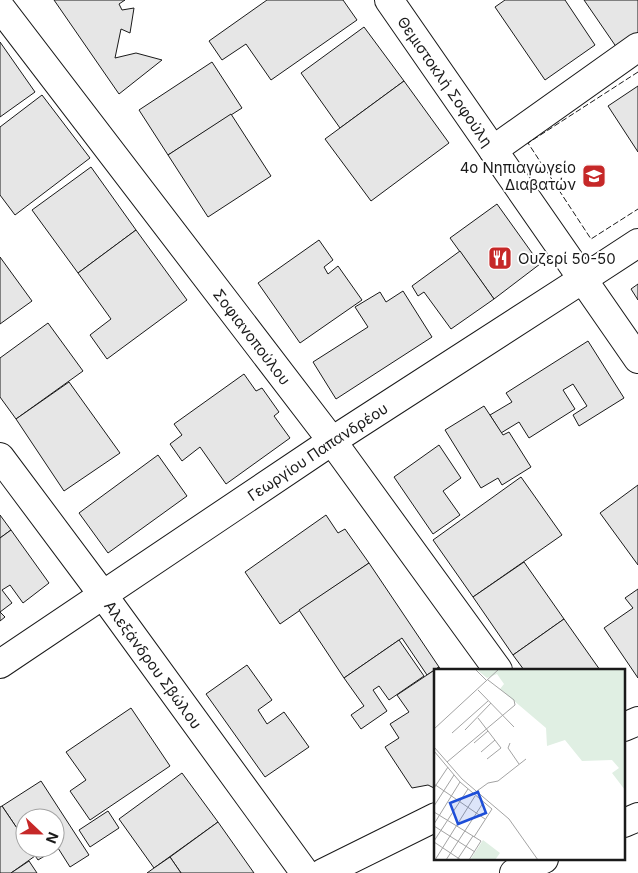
<svg xmlns="http://www.w3.org/2000/svg" width="638" height="873" viewBox="0 0 638 873" font-family="Inter,sans-serif">
	<style>
		.building { fill: #e6e6e6; stroke: #1a1a1a }
		.lines { fill: none; stroke-linecap: round; stroke-linejoin: round }
		.street-casing { stroke: #1a1a1a; stroke-width: 30 }
		.secondary-casing { stroke: #1a1a1a; stroke-width: 30 }
		.street { stroke: #fff; stroke-width: 28 }
		.secondary { stroke: #fff; stroke-width: 28 }
		.fence { stroke: #1a1a1a; stroke-width: 1; stroke-dasharray: 6 2.5; stroke-linecap: butt }
		.labels { text-anchor: middle; dominant-baseline: central; stroke-width: 4; stroke-linejoin: round; paint-order: stroke }
		.street-label { font-size: 15px; fill: #1a1a1a; stroke: #fff }
		.poi-label { font-size: 15px; fill: #1a1a1a; stroke: #fff; text-anchor: end }
		.inset-road { fill: none; stroke: #a3a3a3; stroke-width: 1 }
		.view { fill: #1d4ed8; fill-opacity: 0.15; stroke: #1d4ed8; stroke-width: 2.5 }
		.inset-edge { fill: none; stroke: #1a1a1a; stroke-width: 2.5 }
	</style>
	<rect width="100%" height="100%" fill="#fff"/>
	<!-- building -->
	<g class="building">
		<path d="M54,0H125L119,4L122,10L134,8L130,33L121,29L115,58L136,53L162,60L119,94Z"/>
		<path d="M267,0H343L357,20L271,80L246,44L222,60L209,41Z"/>
		<path d="M505,0H565L595,45L545,80L495,7Z"/>
		<path d="M584,0H638V33L617,48Z"/>
		<path d="M364,27L404,81L340,128L301,73Z"/>
		<path d="M0,42L35,92L0,117Z"/>
		<path d="M212,62L242,108L168,155L139,110Z"/>
		<path d="M404,81L449,143L371,201L325,139Z"/>
		<path d="M638,86V152L608,106Z"/>
		<path d="M42,95L90,158L15,215L0,195V127Z"/>
		<path d="M231,114L271,176L208,217L168,155Z"/>
		<path d="M91,167L136,230L78,273L32,210Z"/>
		<path d="M497,204L540,264L494,299L450,238Z"/>
		<path d="M136,230L187,300L107,359L90,335L111,319L78,273Z"/>
		<path d="M319,240L333,260L324,267L328,274L338,266L362,300L300,343L258,283Z"/>
		<path d="M460,251L494,299L451,329L424,292L418,296L412,286Z"/>
		<path d="M0,257L32,301L0,324Z"/>
		<path d="M638,284V300L631,289Z"/>
		<path d="M403,291L432,337L336,399L313,362L368,327L355,307L380,292L386,302Z"/>
		<path d="M48,323L83,371L16,419L0,397V358Z"/>
		<path d="M588,341L624,398L579,426L573,415L587,406L573,384L563,390L575,409L529,438L519,422L501,433L490,415L512,402L506,393Z"/>
		<path d="M244,374L256,391L262,388L279,412L274,416L290,438L226,484L200,447L182,461L170,444L182,435L174,424Z"/>
		<path d="M69,382L120,453L64,491L16,419Z"/>
		<path d="M484,406L503,435L509,432L531,467L502,485L498,478L481,488L445,430Z"/>
		<path d="M439,445L461,478L443,491L460,515L433,534L394,477Z"/>
		<path d="M158,455L187,496L108,553L79,513Z"/>
		<path d="M521,477L562,535L473,597L433,540Z"/>
		<path d="M638,485V565L600,513Z"/>
		<path d="M0,515L11,530L0,538Z"/>
		<path d="M326,515L338,533L345,529L369,563L280,624L245,572Z"/>
		<path d="M11,530L49,583L23,603L10,585L2,590L12,603L0,612L5,617L0,621V538Z"/>
		<path d="M524,562L564,619L513,655L473,597Z"/>
		<path d="M369,563L439,667L427,675L402,638L344,678L299,610Z"/>
		<path d="M638,589V678L604,628L633,608L625,598Z"/>
		<path d="M564,619L600,670H524L513,655Z"/>
		<path d="M399,640L424,676L389,700L379,686L373,690L387,711L361,729L351,715L364,706L344,678Z"/>
		<path d="M247,665L272,700L258,710L267,724L284,712L309,747L265,777L206,694Z"/>
		<path d="M439,667L441,670H436V789L428,785L412,788L385,747L399,738L390,724L409,712L397,695Z"/>
		<path d="M131,708L170,766L90,820L70,791L86,780L66,752Z"/>
		<path d="M182,773L218,822L154,868L119,819Z"/>
		<path d="M41,781L89,855L70,867L58,848L38,860L30,848H55V818H25V840L2,806Z"/>
		<path d="M2,806L25,840V848H30L35,856L11,873H0V807Z"/>
		<path d="M108,811L119,828L90,847L79,830Z"/>
		<path d="M218,822L254,873H181L170,857Z"/>
		<path d="M170,857L181,873H147L154,868Z"/>
		<path d="M29,861L37,873H11Z"/>
	</g>
	<g class="lines">
		<!-- street casing -->
		<g class="street-casing">
			<g id="street">
				<path id="s1" d="M389,0L638,359"/>
				<path id="s2" d="M0,7L332,441L498,670"/>
				<path d="M493,150L638,47"/>
				<path id="s3" d="M0,457L103,595L305,873"/>
				<path id="s4" d="M0,664L332,441L583,279L638,243"/>
				<path d="M624,727L638,721"/>
				<path d="M323,873L436,817"/>
			</g>
		</g>
		<!-- secondary casing -->
		<g class="secondary-casing">
			<g id="secondary">
				<path d="M624,823L638,817"/>
				<path d="M514,873L544,859"/>
			</g>
		</g>
		<!-- street -->
		<use href="#street" class="street"/>
		<!-- secondary -->
		<use href="#secondary" class="secondary"/>
		<!-- fence -->
		<path class="fence" d="M638,72L528,143L591,239L638,209"/>
	</g>
	<!-- icons -->
	<defs>
		<g id="school-square" transform="scale(1.25)"><rect x="-9" y="-9" width="18" height="18" rx="4" fill="#c62828" stroke="#fff"/><path d="M0-5L7-2L0 1L-7-2ZM-4 1L0 2.5L4 1V4Q0 6-4 4Z" fill="#fff"/></g>
		<g id="restaurant-square" transform="scale(1.25)"><rect x="-9" y="-9" width="18" height="18" rx="4" fill="#c62828" stroke="#fff"/><path d="M-5-6h1v4h1v-4h1v4h1v-4h1v5L-1.5 .5V6h-2V.5L-5-1ZM5-6V6H3V1.5H1.5Q1.5-4 5-6Z" fill="#fff"/></g>
	</defs>
	<g fill-rule="evenodd">
		<use href="#school-square" x="594" y="176"/>
		<use href="#restaurant-square" x="500" y="258"/>
	</g>
	<g class="labels">
		<!-- street labels -->
		<g class="street-label">
			<text stroke="none"><textPath href="#s1" startOffset="99">Θεμιστοκλή Σοφούλη</textPath></text>
			<text stroke="none"><textPath href="#s2" startOffset="415">Σοφιανοπούλου</textPath></text>
			<text stroke="none"><textPath href="#s4" startOffset="382">Γεωργίου Παπανδρέου</textPath></text>
			<text stroke="none"><textPath href="#s3" startOffset="258">Αλεξάνδρου Σβώλου</textPath></text>
		</g>
		<!-- poi labels -->
		<g class="poi-label">
			<text x="576" y="167">4ο Νηπιαγωγείο<tspan x="576" dy="17">Διαβατών</tspan></text>
			<text x="518" y="258" text-anchor="start">Ουζερί 50-50</text>
		</g>
	</g>
	<!-- overview -->
	<g transform="translate(434 669)">
		<rect width="191" height="191" fill="#fff"/>
		<path d="M42,0H191V121L178,104L185,99L178,91L148,92L131,71L113,77L112,59L66,20L70,15L63,5L53,9ZM49,171L66,184L61,191H36Z" fill="#e0efe3"/>
		<path class="inset-road" d="M41,0L53,12M44,21L80,58M44,49L67,79L53,90M0,60L65,0M31,61L57,34M18,64L54,32M40,74L54,62M76,74L74,79L85,95M0,78L28,110L75,150L104,191M0,82L26,113L58,140L40,168M47,83L61,71M13,93L81,36L80,31L54,11M0,115L51,150M0,119L14,98M43,122L54,114L64,112L92,90M0,137L20,106M0,143L47,172L35,191M0,155L26,113M0,157L41,183M0,172L34,120M0,173L27,191M1,191L41,127M12,191L49,134M23,191L39,167"/>
		<path class="view" d="M44,123L52,144L24,155L16,134Z"/>
		<rect width="191" height="191" class="inset-edge"/>
	</g>
	<!-- north arrow -->
	<g transform="translate(40 833) rotate(112)"><circle r="24" fill="#ffffff" stroke="#a3a3a3"/>
	<path d="M0-4L9 19L0 12L-9 19Z" fill="#c62828"/>
	<text y="-8" font-size="14" font-weight="bold" text-anchor="middle" fill="#1a1a1a">N</text>
	</g>
</svg>
